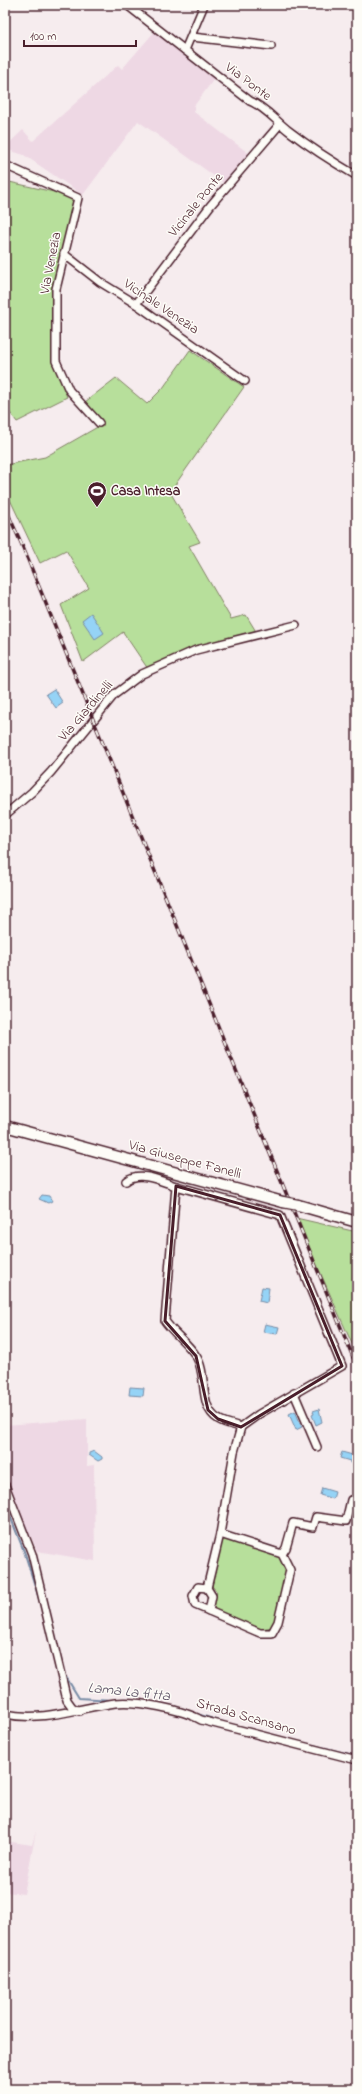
<svg xmlns="http://www.w3.org/2000/svg" width="362" height="2094" viewBox="0 0 362 2094" font-family="'Indie Flower',sans-serif">
	<style>
		.built { fill: #eed8e4 }
		.green { fill: #b7df9b; stroke: #807f63 }
		.water { fill: #95d3f6; stroke: #778ba5 }
		.lines { fill: none; stroke-linecap: round; stroke-linejoin: round }
		.stream { stroke: #778ba5; stroke-width: 2 }
		.minor-casing { stroke: #4a1f2b; stroke-width: 10 }
		.secondary-casing { stroke: #4a1f2b; stroke-width: 13 }
		.minor { stroke: #fdfcf7; stroke-width: 7 }
		.secondary { stroke: #fdfcf7; stroke-width: 10 }
		.rail-casing { stroke: #4a1f2b; stroke-width: 3.5 }
		.rail { stroke: #fdfcf7; stroke-width: 2; stroke-dasharray: 6; stroke-linecap: butt }
		.secondary-bridge-casing { stroke: #4a1f2b; stroke-width: 13; stroke-linecap: butt }
		.secondary-bridge { stroke: #fdfcf7; stroke-width: 10 }
		.marked { fill: none; stroke: #4a1f2b; stroke-width: 3; stroke-linejoin: round }
		.labels { text-anchor: middle; dominant-baseline: central; stroke-width: 3; stroke-linejoin: round; paint-order: stroke }
		.street-label { font-size: 14px; fill: #4a1f2b; stroke: #fdfcf7 }
		.poi-label { font-size: 14px; font-weight: bold; fill: #4a1f2b; stroke: #fdfcf7; text-anchor: start }
		.water-label { font-size: 15px; font-style: italic; fill: #605568; stroke: #fdfcf7 }
	</style>
	<rect width="100%" height="100%" fill="#f6ecee"/>
	<filter id="ink" filterUnits="userSpaceOnUse"><feTurbulence type="fractalNoise" baseFrequency=".025" numOctaves="2"/><feDisplacementMap in="SourceGraphic" scale="8" xChannelSelector="R" yChannelSelector="G"/><feConvolveMatrix kernelMatrix="1 2 1 2 8 2 1 2 1" color-interpolation-filters="sRGB"/></filter>
	<g filter="url(#ink)">
		<!-- built -->
		<g class="built">
			<path d="M155,31L214,79L194,106V112L251,155L228,186L138,121L83,195L24,155L5,149V147L23,130L33,141L118,65L122,69Z"/>
			<path d="M87,1419V1466L94,1465L95,1561L37,1551L5,1479V1425Z"/>
			<path d="M36,1831L24,1894L5,1892V1841L32,1845Z"/>
		</g>
		<!-- green -->
		<g class="green">
			<path d="M5,181L76,197L54,289V364L67,397L17,422L5,406Z"/>
			<path d="M190,350L244,387L170,492L200,542L189,546L231,619L246,615L257,633L148,669L123,632L83,662L61,605L89,588L66,550L40,563L5,489V465L45,457L101,425V419L85,402L116,378L147,404L163,388Z"/>
			<path d="M296,1218L357,1232V1355Z"/>
			<path d="M222,1538L279,1557L288,1569L276,1621L273,1627L260,1629L215,1610L213,1607L217,1592L212,1586Z"/>
		</g>
		<!-- water -->
		<g class="water">
			<path d="M91,613L104,633L95,639L82,620Z"/>
			<path d="M54,689L63,703L56,708L46,694Z"/>
			<path d="M42,1195L49,1196L52,1201L48,1203L39,1199Z"/>
			<path d="M262,1287L269,1288L267,1303L259,1301Z"/>
			<path d="M265,1324L279,1327L277,1334L263,1332Z"/>
			<path d="M130,1387L144,1388L143,1396L129,1395Z"/>
			<path d="M319,1409L322,1422L316,1425L312,1415L314,1414L313,1411Z"/>
			<path d="M295,1411L302,1427L296,1430L289,1414Z"/>
			<path d="M94,1451L102,1457V1459L98,1461L89,1455V1453Z"/>
			<path d="M342,1452L356,1456L354,1465L350,1463V1461L340,1458Z"/>
			<path d="M322,1488L335,1492L333,1499L320,1495Z"/>
		</g>
		<g class="lines">
			<!-- stream -->
			<g class="stream">
				<path d="M5,1503L25,1554L40,1602"/>
				<path d="M63,1672L79,1698L112,1700"/>
				<path d="M197,1714L223,1722"/>
				<path d="M313,1745L357,1756"/>
			</g>
			<!-- minor casing -->
			<g class="minor-casing">
				<g id="minor">
					<path d="M127,5L250,101C265,107 276,121 289,131C311,148 333,162 357,176"/>
					<path d="M192,37L271,46"/>
					<path d="M185,50L204,5"/>
					<path d="M5,165L78,198L56,289V361L69,390L99,423"/>
					<path d="M64,254L100,282L136,304L245,381"/>
					<path d="M136,304L210,206L280,124"/>
					<path d="M5,815L32,792L51,772L114,695L142,674L196,650L296,625"/>
					<path d="M126,1181C140,1170 161,1181 176,1186L165,1321C174,1334 188,1343 196,1356C208,1374 198,1407 218,1419C224,1423 234,1425 241,1427"/>
					<path d="M176,1186L280,1215L342,1366L259,1414L241,1427L234,1452L220,1534L207,1588L198,1587L193,1596L195,1605L209,1611"/>
					<path d="M294,1393L317,1447"/>
					<path d="M5,1485L32,1554L67,1700L72,1707L79,1711"/>
					<path d="M282,1554L286,1548L293,1523L313,1527L316,1517L346,1521L351,1500L357,1501"/>
					<path d="M207,1588L212,1596L209,1611L260,1633H272L278,1622L290,1570L282,1554L220,1534"/>
					<path d="M5,1714C43,1722 78,1708 115,1703C135,1700 184,1710 201,1720L357,1760"/>
				</g>
			</g>
			<!-- secondary casing -->
			<g class="secondary-casing">
				<g id="secondary">
					<path d="M5,1126L283,1202"/>
					<path d="M298,1205L357,1222"/>
				</g>
			</g>
			<!-- minor -->
			<use href="#minor" class="minor"/>
			<!-- secondary -->
			<use href="#secondary" class="secondary"/>
			<!-- rail casing -->
			<g class="rail-casing">
				<path id="rail" d="M5,507L22,545L357,1367"/>
			</g>
			<!-- rail -->
			<use href="#rail" class="rail"/>
			<!-- secondary-bridge casing -->
			<g class="secondary-bridge-casing">
				<path id="secondary-bridge" d="M283,1202L298,1205"/>
			</g>
			<!-- secondary-bridge -->
			<use href="#secondary-bridge" class="secondary-bridge"/>
		</g>
	</g>
	<!-- marked area -->
	<path class="marked" d="M176,1186L280,1215L342,1366L241,1427L218,1419L208,1410L196,1356L165,1321Z"/>
	<!-- icons -->
	<defs>
		<g id="stadium-pin" transform="scale(1)"><path d="M0 17L-7.5 6A9.5 9.5 0 1 1 7.5 6Z" fill="#4a1f2b" stroke="#fdfcf7"/><path d="M0-5a6.5 5 0 1 0 0 10a6.5 5 0 1 0 0-10ZM-3.5-1.8h7v3.6h-7Z" fill="#fff"/></g>
	</defs>
	<g fill-rule="evenodd">
		<use href="#stadium-pin" x="97" y="491"/>
	</g>
	<g class="labels">
		<!-- street labels -->
		<g class="street-label">
			<text transform="translate(248 82) rotate(37)">Via Ponte</text>
			<text transform="translate(196 205) rotate(-51)">Vicinale Ponte</text>
			<text transform="translate(51 263) rotate(-79)">Via Venezia</text>
			<text transform="translate(161 307) rotate(34)">Vicinale Venezia</text>
			<text transform="translate(86 711) rotate(-49)">Via Giardinelli</text>
			<text transform="translate(185 1160) rotate(15)">Via Giuseppe Fanelli</text>
			<text transform="translate(246 1717) rotate(16)">Strada Scansano</text>
		</g>
		<!-- poi labels -->
		<g class="poi-label">
			<text x="111" y="491">Casa Intesa</text>
		</g>
		<!-- water labels -->
		<g class="water-label">
			<text transform="translate(129 1692) rotate(6)">Lama La fitta</text>
		</g>
	</g>
	<!-- margin -->
	<rect width="362" height="2094" fill="none" stroke="#fdfcf7" stroke-width="20"/>
	<rect x="10" y="10" width="342" height="2074" fill="none" stroke="#4a1f2b" stroke-width="1.5" filter="url(#ink)"/>
	<!-- scale -->
	<path d="M24 40v6h112v-6" fill="none" stroke="#4a1f2b" stroke-width="2"/>
	<text x="30" y="40" font-size="12" fill="#4a1f2b" stroke="#fdfcf7" stroke-width="3" paint-order="stroke">100 m</text>
</svg>
